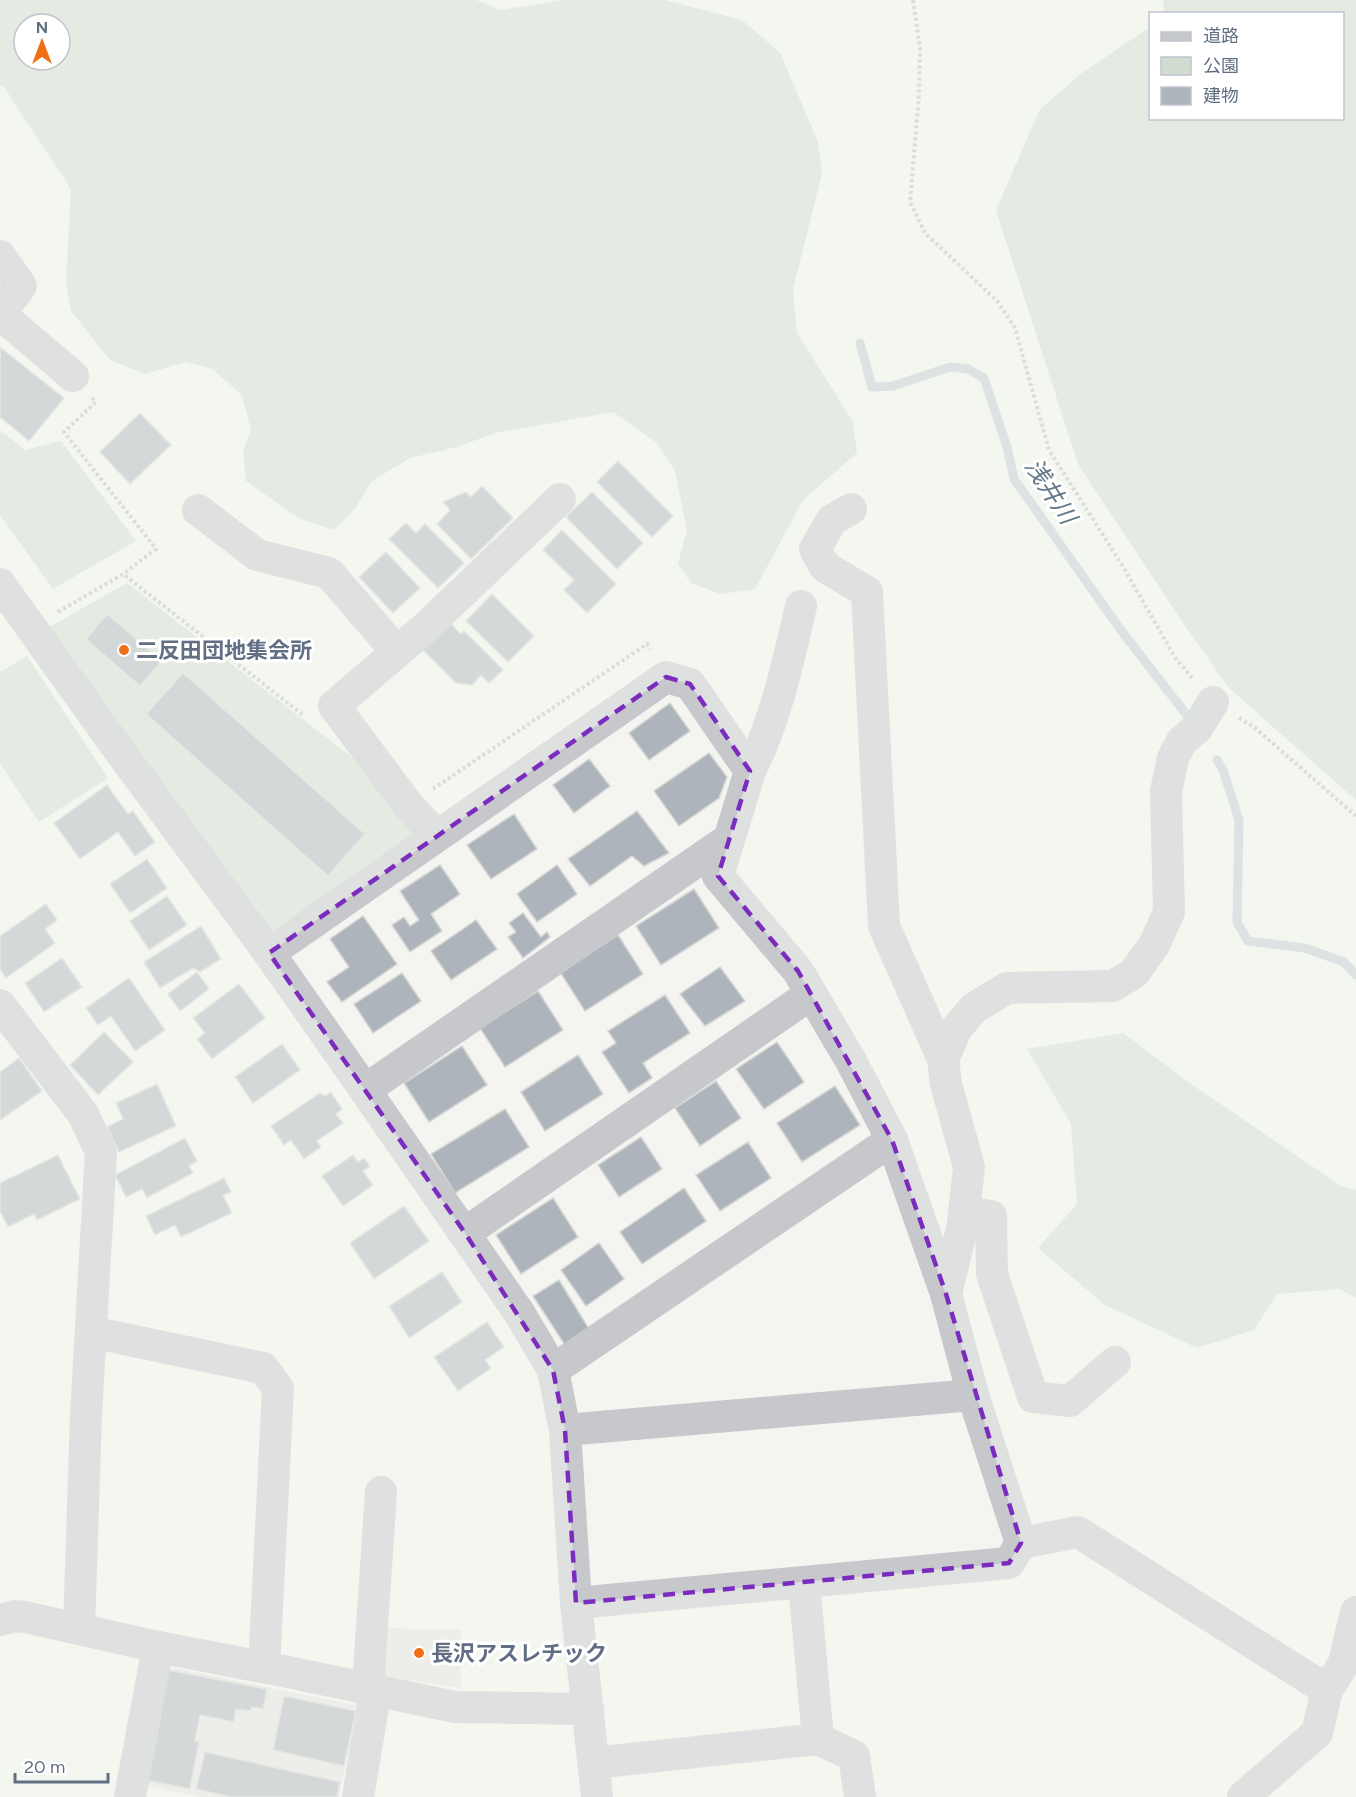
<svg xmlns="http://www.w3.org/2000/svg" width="1356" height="1797" viewBox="0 0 1356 1797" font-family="Figtree,'Noto Sans JP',sans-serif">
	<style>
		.built { fill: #e4e5e3 }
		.green { fill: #d3dcd1; fill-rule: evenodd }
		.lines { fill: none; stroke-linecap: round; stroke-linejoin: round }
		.stream { stroke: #c1c9d0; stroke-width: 9 }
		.building { fill: #aeb4bb; stroke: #d5d6d3; stroke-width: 1.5 }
		.path { stroke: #bdbec1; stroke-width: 4; stroke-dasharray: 3 3; stroke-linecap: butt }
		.street { stroke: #c6c8cc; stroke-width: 32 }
		.marked { fill: none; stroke: #7b2cbf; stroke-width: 4.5; stroke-dasharray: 12 8; stroke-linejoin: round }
		.poi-dot { fill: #ef6e16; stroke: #fff; stroke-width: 2 }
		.labels { text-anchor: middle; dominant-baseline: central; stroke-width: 6; stroke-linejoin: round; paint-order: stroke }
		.poi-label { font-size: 22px; font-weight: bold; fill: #616e83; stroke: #fff; text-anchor: start }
		.water-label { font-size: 24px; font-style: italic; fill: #617788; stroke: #fff }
	</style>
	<rect width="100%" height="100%" fill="#f4f5f0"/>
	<!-- built -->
	<g class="built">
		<path d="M379,1628L461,1630V1688L375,1675Z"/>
		<path d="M175,1668L359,1706L339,1797H201L139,1784L163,1670Z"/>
	</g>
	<!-- green -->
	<g class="green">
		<path d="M0,0H476L500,10L563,0H665L742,20L780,53L818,142L822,174L793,289L797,333L853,422L857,453L803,500L755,589L721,594L691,583L678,564L687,530L675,471L657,443L613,412L495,433L457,447L410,458L372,481L354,510L334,530L300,519L246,481L243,451L251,430L242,395L211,368L185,362L145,374L110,360L71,311L66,284L71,189L4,87L0,86ZM24,24H60V60H24Z"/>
		<path d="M1163,0H1356V800L1229,688L1185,626L1078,464L996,210L1040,109L1082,73L1150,27V118H1342V14L1164,13Z"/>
		<path d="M0,430L25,450L61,441L136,541L53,589L0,515Z"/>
		<path d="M127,583L380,779L428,835L269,939L44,630Z"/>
		<path d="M27,656L108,778L39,822L0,763V672Z"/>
		<path d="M1123,1033L1194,1086L1341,1186L1356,1190V1298L1339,1289L1277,1294L1254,1330L1197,1348L1105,1305L1038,1248L1077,1204L1071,1124L1027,1049Z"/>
	</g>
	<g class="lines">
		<!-- stream -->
		<g class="stream">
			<path d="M860,343L872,387L893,386L950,367L968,369L984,378L1007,447L1014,479L1123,633L1186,714"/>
			<path d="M1217,760L1223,770L1239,820L1237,922L1248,941L1305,948L1344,962L1356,975"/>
		</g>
	</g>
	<!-- building -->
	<g class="building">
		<path d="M0,347L64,398L29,441L0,417Z"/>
		<path d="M140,413L171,445L130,484L100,452Z"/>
		<path d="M618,461L673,516L652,537L597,482Z"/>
		<path d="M482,486L513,518L471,559L437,524L450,510L443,502L466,492L471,497Z"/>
		<path d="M592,492L643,543L617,569L566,517Z"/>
		<path d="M406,523L416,533L425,524L464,563L438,588L389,539Z"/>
		<path d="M562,530L616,584L587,613L564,590L574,580L543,550Z"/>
		<path d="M386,552L420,588L393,613L359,577Z"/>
		<path d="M492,594L534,636L508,662L466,621Z"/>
		<path d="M107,614L162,661L140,686L86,639Z"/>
		<path d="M449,622L461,634L464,631L503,670L489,683L481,675L472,685L456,683L422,649Z"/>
		<path d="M183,673L365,834L328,876L146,714Z"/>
		<path d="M670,703L690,731L649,760L629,733Z"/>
		<path d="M709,753L727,777L719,798L679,826L654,791Z"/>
		<path d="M589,759L610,786L574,813L553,785Z"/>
		<path d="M107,785L128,814L133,811L155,842L135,856L118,832L80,859L54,823Z"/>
		<path d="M637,811L669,853L644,866L632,856L590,886L568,859Z"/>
		<path d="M514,814L537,849L491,879L467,845Z"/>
		<path d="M147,859L167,888L130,913L110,884Z"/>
		<path d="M440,865L460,894L431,914L442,931L410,952L392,925L404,917L410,926L419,920L400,891Z"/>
		<path d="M557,865L577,894L537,922L517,894Z"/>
		<path d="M694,889L719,928L661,965L636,926Z"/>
		<path d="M167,896L187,925L149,950L130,921Z"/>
		<path d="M46,904L57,920L45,929L55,943L6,978L0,969V936Z"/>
		<path d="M523,913L541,937L547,932L550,937L523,958L508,937L516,932L509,923Z"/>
		<path d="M363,916L397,964L342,1002L327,982L349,967L330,939Z"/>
		<path d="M476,920L497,949L451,980L431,951Z"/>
		<path d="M201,926L221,959L200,972L193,968L160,988L144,962Z"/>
		<path d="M618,935L643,974L585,1011L560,972Z"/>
		<path d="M62,958L82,987L44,1012L25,983Z"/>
		<path d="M720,967L745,1001L705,1026L680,994Z"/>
		<path d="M197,972L209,989L180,1011L168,994Z"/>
		<path d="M402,973L421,1001L373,1033L354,1004Z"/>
		<path d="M129,978L165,1030L135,1051L111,1016L98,1025L86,1008Z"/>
		<path d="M239,984L265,1018L212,1059L197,1039L205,1033L193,1018Z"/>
		<path d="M538,991L563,1030L505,1067L480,1028Z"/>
		<path d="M665,995L690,1033L643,1063L652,1078L629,1093L602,1052L616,1043L608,1031Z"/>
		<path d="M104,1032L133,1062L98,1095L70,1065Z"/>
		<path d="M777,1042L804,1082L764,1109L736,1069Z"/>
		<path d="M282,1044L300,1070L253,1103L235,1077Z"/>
		<path d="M462,1046L487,1085L429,1122L404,1083Z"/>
		<path d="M578,1055L603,1094L545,1131L521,1092Z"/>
		<path d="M19,1058L42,1091L0,1120V1072Z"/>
		<path d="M716,1081L741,1118L700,1146L675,1108Z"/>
		<path d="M157,1084L176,1126L119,1152L107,1127L123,1119L116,1103Z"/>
		<path d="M835,1086L860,1125L802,1162L777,1123Z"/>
		<path d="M331,1092L342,1109L336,1114L343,1123L317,1141L321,1147L304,1159L291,1140L284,1145L271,1126L320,1093L325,1096Z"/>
		<path d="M505,1109L529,1147L455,1193L431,1154Z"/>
		<path d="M641,1137L662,1169L619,1197L598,1165Z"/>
		<path d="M185,1138L197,1161L189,1166L193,1173L147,1198L142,1189L126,1197L115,1175Z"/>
		<path d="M748,1142L771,1178L720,1211L696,1175Z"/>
		<path d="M58,1155L80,1199L37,1220L34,1214L8,1227L0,1211V1183Z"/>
		<path d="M353,1155L358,1162L364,1158L370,1166L363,1171L373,1185L343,1206L322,1176Z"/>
		<path d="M224,1178L231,1192L223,1195L232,1213L181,1237L175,1225L155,1235L146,1216Z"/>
		<path d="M684,1188L706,1221L642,1264L620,1232Z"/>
		<path d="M553,1198L578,1237L521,1274L496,1235Z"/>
		<path d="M404,1206L429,1241L374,1279L350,1243Z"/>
		<path d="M599,1243L624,1279L586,1306L561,1270Z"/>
		<path d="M442,1272L462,1302L409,1338L389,1306Z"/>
		<path d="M559,1280L589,1329L565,1345L533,1296Z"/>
		<path d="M487,1322L504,1347L485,1360L491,1368L458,1391L434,1357Z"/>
		<path d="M168,1670L267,1689L263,1709L252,1707L251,1711L236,1709L234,1722L200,1715L195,1741H199L190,1789L146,1780Z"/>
		<path d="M284,1696L356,1711L344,1766L273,1750Z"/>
		<path d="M205,1752L340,1782L337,1797H231L196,1789Z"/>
	</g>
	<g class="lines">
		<!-- path -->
		<g class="path">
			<path d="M913,0L920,48L919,94L910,202L925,233L997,301L1015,328L1049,450L1122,565L1176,659L1193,679"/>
			<path d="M92,398L96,402L64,432L156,549L123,574"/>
			<path d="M58,612L123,574L303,715"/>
			<path d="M1239,718L1254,727L1356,816"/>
			<path d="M433,789L647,644L650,650"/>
		</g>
		<!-- street -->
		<g class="street">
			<path d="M0,256L21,286L0,313"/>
			<path d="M0,314L73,376"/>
			<path d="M851,509L832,520L815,549L825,567L867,592L884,926L943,1059"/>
			<path d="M198,510L257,555L329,573L397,652"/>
			<path d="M0,584L116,746L269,953L365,1090L520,1314L553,1370L565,1430L576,1603L597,1797"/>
			<path d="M750,771C776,719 788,663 801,606"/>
			<path d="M432,839L434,833L408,805L334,706L424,629L560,499"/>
			<path d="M269,953L666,677L690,684L750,771L718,876L798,971L851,1061L892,1140L946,1294L973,1395L1021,1543L1009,1563L576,1603"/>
			<path d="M0,1005L83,1114L101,1152L86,1415L79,1629"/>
			<path d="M365,1090L729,839"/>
			<path d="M964,1212L991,1216L992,1274L1033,1397L1070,1401L1115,1362"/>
			<path d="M465,1233L811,994"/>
			<path d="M946,1294L963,1224L969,1167L946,1084L943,1059L957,1028L974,1008L1007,988L1113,986L1134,973L1154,945L1169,912L1166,791L1173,758L1182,741L1197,728L1213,702"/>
			<path d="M91,1332L263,1368L278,1388L264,1667"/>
			<path d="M553,1370L892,1140"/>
			<path d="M565,1430L973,1395"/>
			<path d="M1021,1543L1078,1532L1327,1690L1317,1733L1243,1797"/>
			<path d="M804,1582L818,1739"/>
			<path d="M0,1620L15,1616L25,1617L158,1647L288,1672L455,1707L588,1709"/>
			<path d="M1327,1690L1344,1663L1356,1612"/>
			<path d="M593,1763L818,1739L854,1756L860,1797"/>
			<path d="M130,1797L158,1647"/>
			<path d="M358,1797L373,1707L369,1672L381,1492"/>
		</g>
	</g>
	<!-- marked area -->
	<path d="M0 0H1356V1797H0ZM666,677L690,684L750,771L718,876L798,971L892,1140L946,1294L1021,1543L1009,1563L576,1603L565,1430L553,1370L465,1233L269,953Z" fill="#f4f5f0" fill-opacity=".55" fill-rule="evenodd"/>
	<path class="marked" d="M666,677L690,684L750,771L718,876L798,971L892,1140L946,1294L1021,1543L1009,1563L576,1603L565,1430L553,1370L465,1233L269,953Z"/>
	<!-- markers -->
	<g class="poi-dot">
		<circle cx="124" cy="650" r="6"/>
		<circle cx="419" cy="1653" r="6"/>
	</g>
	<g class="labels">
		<!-- poi labels -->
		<g class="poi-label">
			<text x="136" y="650">二反田団地集会所</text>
			<text x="431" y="1653">長沢アスレチック</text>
		</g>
		<!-- water labels -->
		<g class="water-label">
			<text transform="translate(1051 491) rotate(57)">浅井川</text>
		</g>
	</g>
	<!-- legend -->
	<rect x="1149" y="12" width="195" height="108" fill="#ffffff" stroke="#c0c5cd" stroke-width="1.5"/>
	<rect x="1161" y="32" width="30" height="9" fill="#c6c8cc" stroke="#c0c5cd" stroke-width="1.5"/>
	<text x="1203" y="42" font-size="18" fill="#616e83">道路</text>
	<rect x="1161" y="57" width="30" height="18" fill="#d3dcd1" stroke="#c0c5cd" stroke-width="1.5"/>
	<text x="1203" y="72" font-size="18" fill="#616e83">公園</text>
	<rect x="1161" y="87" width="30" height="18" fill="#aeb4bb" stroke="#c0c5cd" stroke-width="1.5"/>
	<text x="1203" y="102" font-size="18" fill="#616e83">建物</text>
	<!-- north arrow -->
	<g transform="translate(42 42)"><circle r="28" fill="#ffffff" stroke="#c0c5cd" stroke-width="1.5"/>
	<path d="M0-4.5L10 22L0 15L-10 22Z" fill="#ef6e16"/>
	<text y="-9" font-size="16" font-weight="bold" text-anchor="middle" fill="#616e83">N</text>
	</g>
	<!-- scale -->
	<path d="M15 1773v9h93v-9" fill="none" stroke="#616e83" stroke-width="3"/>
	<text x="24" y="1773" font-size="18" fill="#616e83" stroke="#ffffff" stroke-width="4.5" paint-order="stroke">20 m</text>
</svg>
